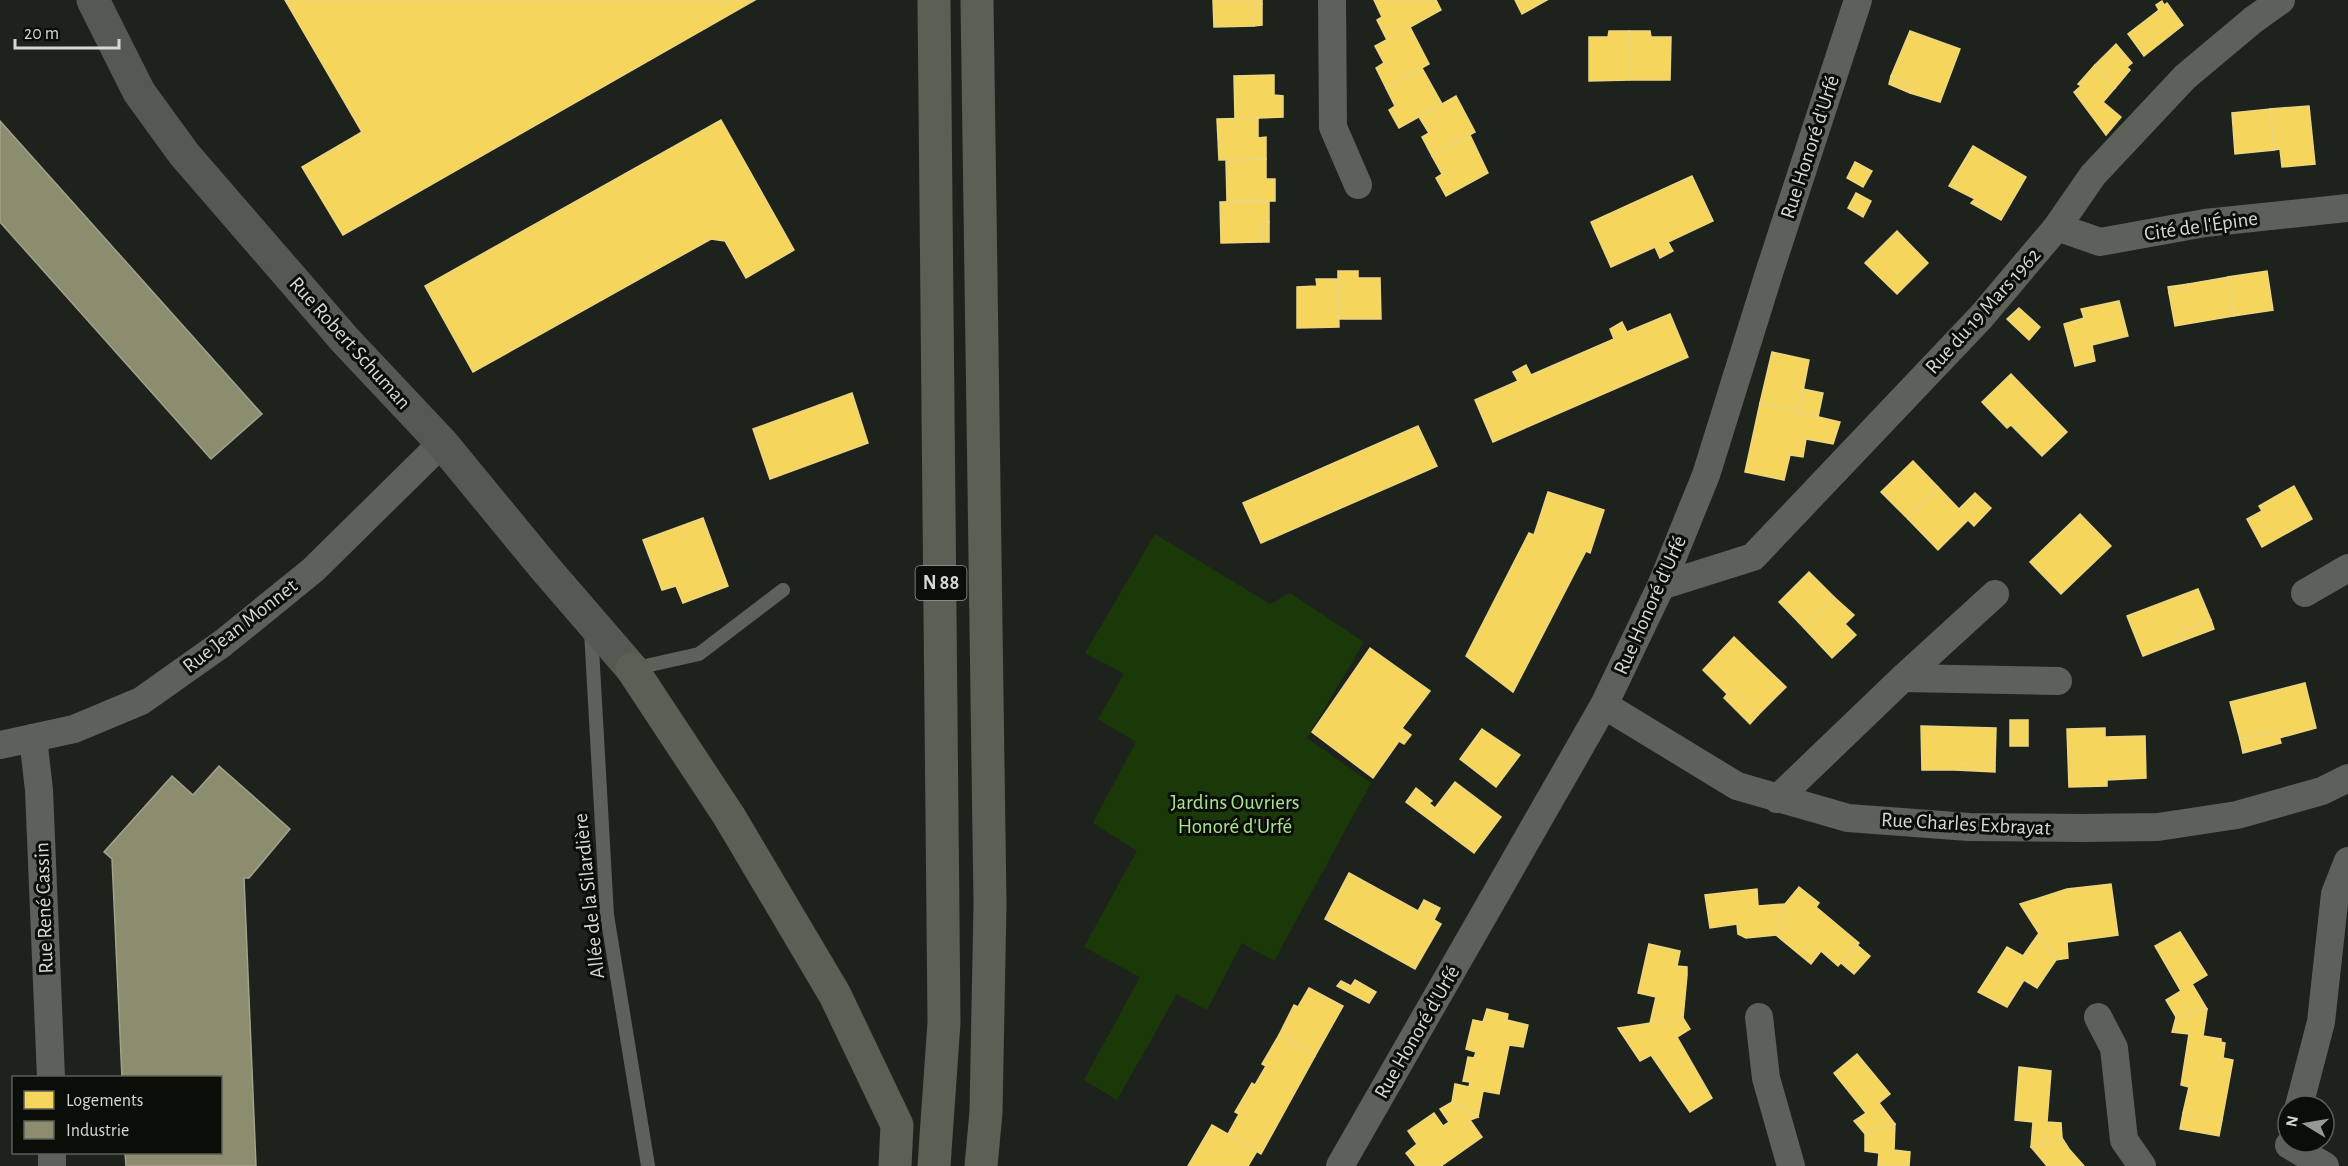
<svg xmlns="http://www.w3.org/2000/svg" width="2348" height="1166" viewBox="0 0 2348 1166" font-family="'Alegreya Sans',sans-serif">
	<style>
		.green { fill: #1b3908 }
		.homes { fill: #f6d55c; stroke: #ecd67f; stroke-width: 1.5 }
		.industry { fill: #8c8c6e; stroke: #a2a38c; stroke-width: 1.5 }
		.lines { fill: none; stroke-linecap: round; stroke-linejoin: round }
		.service { stroke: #5c6259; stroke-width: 14 }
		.minor { stroke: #5c6259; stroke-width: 28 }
		.secondary { stroke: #545a51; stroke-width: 33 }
		.trunk { stroke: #5a6056; stroke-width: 33 }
		.labels { text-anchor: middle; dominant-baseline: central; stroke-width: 6; stroke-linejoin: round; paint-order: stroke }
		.shield { fill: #0a0d08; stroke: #979c95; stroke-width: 1.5 }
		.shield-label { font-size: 20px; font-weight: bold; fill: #d4d9d1 }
		.street-label { font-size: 21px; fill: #d4d9d1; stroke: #0a0d08 }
		.park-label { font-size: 21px; fill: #a8e38d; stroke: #0a0d08 }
	</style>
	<rect width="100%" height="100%" fill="#1e221c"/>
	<!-- green -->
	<path class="green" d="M1155,534L1270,604L1290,593L1364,642L1307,738L1371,783L1274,961L1242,943L1207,1010L1177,994L1117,1100L1084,1080L1140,977L1084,947L1137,851L1093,823L1136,742L1098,719L1124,674L1085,653Z"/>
	<!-- homes -->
	<g class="homes">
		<path d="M285,0H755L343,235L302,167L362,132Z"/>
		<path d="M1213,0H1262V4L1254,5V26L1214,27Z"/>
		<path d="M1374,0H1436L1441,10L1387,40L1377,20L1382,17Z"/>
		<path d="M1515,0H1547L1522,14Z"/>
		<path d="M2162,1L2164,5L2167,3L2183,25L2144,56L2128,34L2159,10L2156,5Z"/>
		<path d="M1262,4V25L1254,26V5Z"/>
		<path d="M1410,27L1429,64L1386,88L1376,68L1384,63L1375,46Z"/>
		<path d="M1609,31H1629L1630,80L1589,81V37H1608Z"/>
		<path d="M1629,31H1650L1651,37H1671L1670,80H1630Z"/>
		<path d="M1910,31L1960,49L1940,102L1910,93L1913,85L1891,76Z"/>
		<path d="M2116,44L2132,63L2127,67L2130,70L2115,88L2095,65Z"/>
		<path d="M2095,65L2115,88L2103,102L2121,117L2106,135L2074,92L2081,86L2078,84Z"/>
		<path d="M1422,68L1442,104L1399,128L1389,110L1395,106L1386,88Z"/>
		<path d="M1274,75V95L1283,96V117L1235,119L1234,76Z"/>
		<path d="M1891,76L1913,85L1910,93L1889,84Z"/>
		<path d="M1456,96L1475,132L1432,156L1422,137L1429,133L1419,117Z"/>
		<path d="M2309,106L2315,164L2282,167L2280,149L2274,150L2270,109Z"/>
		<path d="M2270,109L2274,150L2235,154L2232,113Z"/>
		<path d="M1258,118V138L1266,137V159L1219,160L1217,119Z"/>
		<path d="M721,120L794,250L746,278L725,241L711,239L473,372L425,286Z"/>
		<path d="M1470,135L1488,173L1446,196L1436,178L1442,174L1432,156Z"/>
		<path d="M1973,146L2026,177L2001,220L1971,203L1975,199L1949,186Z"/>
		<path d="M1266,159V179H1275V201H1227L1226,161Z"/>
		<path d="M1855,162L1872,171L1863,187L1847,178Z"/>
		<path d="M1692,176L1713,221L1668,242L1673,251L1660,258L1655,247L1611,267L1591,222Z"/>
		<path d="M1856,193L1871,201L1863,217L1848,208Z"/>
		<path d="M1269,201V222H1261V242L1221,243L1220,202Z"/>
		<rect x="1261" y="222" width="8" height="20"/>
		<path d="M1897,231L1928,263L1897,294L1865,263Z"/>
		<path d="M1338,271H1358V278H1380L1381,319H1338Z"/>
		<path d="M2267,271L2273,310L2234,316L2228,277Z"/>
		<path d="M2228,277L2234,316L2175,326L2169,293L2190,289L2188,284Z"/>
		<path d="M1316,279H1338L1339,327L1297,328V287L1317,286Z"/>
		<path d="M2188,284L2190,289L2169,293L2168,287Z"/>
		<path d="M2119,301L2128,336L2092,345L2095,361L2075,366L2064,324L2084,318L2081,309Z"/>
		<path d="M2019,308L2040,327L2029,340L2007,319Z"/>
		<path d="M1670,314L1688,357L1493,442L1475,400L1518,381L1513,372L1526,365L1531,375L1614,339L1610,329L1622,322L1627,332Z"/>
		<path d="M1772,352L1809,360L1799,412L1760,403Z"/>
		<path d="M2011,374L2067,432L2042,456L2011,425L2007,428L1982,402Z"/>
		<path d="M1803,389L1823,393L1818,417L1799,412Z"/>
		<path d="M852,393L868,443L770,479L753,429Z"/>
		<path d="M1760,403L1840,422L1833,444L1806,439L1803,457L1790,455L1784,480L1745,472Z"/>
		<path d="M1418,426L1437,466L1261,543L1243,503Z"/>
		<path d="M1913,461L1938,487L1908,519L1881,492Z"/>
		<path d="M2294,486L2312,519L2262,547L2247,519L2262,511L2259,506Z"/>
		<path d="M1938,487L1959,509L1975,493L1991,508L1974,526L1968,520L1938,550L1908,519Z"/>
		<path d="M1548,492L1604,510L1590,553L1586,551L1513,692L1466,656L1529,533L1534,535Z"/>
		<path d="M2080,514L2111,546L2061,594L2030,562Z"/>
		<path d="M703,518L728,586L683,603L676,586L662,590L643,540Z"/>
		<path d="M1809,572L1834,597L1804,628L1779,602Z"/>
		<path d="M2198,589L2211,620L2179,632L2182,641L2143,656L2127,616Z"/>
		<path d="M1834,597L1854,615L1845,624L1856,635L1832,658L1804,628Z"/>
		<path d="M2211,620L2214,629L2182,641L2179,632Z"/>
		<path d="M1734,637L1786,687L1758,715L1731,689L1727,694L1703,670Z"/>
		<path d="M1370,648L1430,691L1402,728L1411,735L1404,744L1399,741L1373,778L1312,732Z"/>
		<path d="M2305,683L2316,728L2279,738L2277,730L2240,739L2230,702Z"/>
		<path d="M1731,689L1758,715L1750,724L1724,698Z"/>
		<rect x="2010" y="720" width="18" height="26"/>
		<path d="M1921,726L1996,728L1995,765L1956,764V770H1922Z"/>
		<path d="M2105,728V737L2145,736L2146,778L2107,780V786L2069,787L2067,729Z"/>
		<path d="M1482,729L1520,755L1496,787L1460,759Z"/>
		<path d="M2277,730L2281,743L2243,753L2240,739Z"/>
		<path d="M1956,764L1995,765V772L1956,770Z"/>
		<path d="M1455,782L1501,817L1474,853L1406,802L1416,788L1432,801L1429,803L1435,808Z"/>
		<path d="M1349,873L1418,911L1424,900L1440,908L1434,920L1441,924L1415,969L1325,919Z"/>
		<path d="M2111,884L2118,935L2067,942L2068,958L2056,960L2020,904L2067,889Z"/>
		<path d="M1799,887L1819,903L1816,907L1859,943L1838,966L1821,951L1811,964L1776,935L1785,904Z"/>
		<path d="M1757,889L1758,906L1785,904L1776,935L1746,938L1738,934L1737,924L1710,928L1705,895Z"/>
		<path d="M2180,932L2207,975L2192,984L2207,1009L2176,1017L2166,1000L2181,991L2155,946Z"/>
		<path d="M2039,933L2056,960L2037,988L2024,980L2007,1007L1978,992L2007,947L2023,956Z"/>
		<path d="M1649,944L1680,951L1677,966L1687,967V975L1683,1018L1650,1023L1656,997L1638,993Z"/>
		<path d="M1857,945L1870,956L1854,974L1841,963Z"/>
		<path d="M1355,980L1376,992L1369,1003L1337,986L1341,981L1351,986Z"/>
		<path d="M1309,988L1343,1006L1315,1056L1279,1035L1294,1005L1298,1007Z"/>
		<path d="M1487,1009L1508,1014L1507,1020L1528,1025L1523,1047L1509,1045L1499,1094L1483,1091L1478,1117L1452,1102L1455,1084L1469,1087L1470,1082L1463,1081L1468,1057L1474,1058L1476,1052L1466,1049L1473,1020L1483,1022Z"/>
		<path d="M2207,1009L2203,1036L2221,1039V1042L2225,1043L2223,1058L2233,1060L2222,1120L2183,1113L2189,1087L2181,1085L2189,1034L2172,1032L2176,1017Z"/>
		<path d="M1683,1018L1690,1029L1677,1037L1712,1098L1690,1112L1651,1055L1640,1061L1618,1028Z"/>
		<path d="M1279,1035L1315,1056L1261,1154L1228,1134L1239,1114L1235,1112L1252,1083L1255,1085L1266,1066L1262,1064Z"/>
		<path d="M1857,1054L1890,1094L1879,1103L1895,1124L1865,1134L1854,1121L1866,1113L1834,1073Z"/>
		<path d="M2019,1067L2051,1071L2047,1122L2061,1123L2062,1138L2031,1147L2033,1122L2015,1120Z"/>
		<path d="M1452,1102L1478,1117L1470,1120L1482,1137L1441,1166H1416L1406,1153L1417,1144L1408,1131L1434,1113L1443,1126L1449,1122L1440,1109Z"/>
		<path d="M2183,1113L2222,1120L2219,1136L2180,1129Z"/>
		<path d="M1895,1124L1894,1150L1910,1152L1909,1166H1878L1879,1153L1865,1151V1134Z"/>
		<path d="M1212,1125L1257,1151L1248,1166H1188Z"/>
		<path d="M2062,1138L2069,1149L2084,1166H2047L2031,1147Z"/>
	</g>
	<!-- industry -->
	<g class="industry">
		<path d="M0,121L262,414L211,459L0,222Z"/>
		<path d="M219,766L290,829L249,878H244L256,1166H126L125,1152H220V1078H122L112,859L104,852L172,776L193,795Z"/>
	</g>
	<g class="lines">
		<!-- service -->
		<g class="service">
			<path d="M591,631L607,915L648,1166"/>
			<path d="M632,669L699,654L783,590"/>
		</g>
		<!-- minor -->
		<g class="minor">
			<path d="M1332,0L1333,127L1358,185"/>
			<path d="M2057,227L2100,242L2205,223L2348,208"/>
			<path d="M1661,586L1753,557L1981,317L2057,227L2093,175L2185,77L2253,20L2281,0"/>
			<path d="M2305,593L2348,568"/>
			<path d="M1903,678L2058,681"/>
			<path d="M1604,705L1737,786L1848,818L1969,827L2083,828L2158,827L2237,815L2322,791L2348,778"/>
			<path d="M33,738L39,790L51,1078"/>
			<path d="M0,745L74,729L141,701L223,643L313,570L442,443"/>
			<path d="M1777,799L1903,678L1995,594"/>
			<path d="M1759,1017L1766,1078L1791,1166"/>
			<path d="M2098,1017L2114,1048L2124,1140L2142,1166"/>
			<path d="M2299,1106L2321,1022L2335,894L2348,861"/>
			<path d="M2289,1145L2325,1166"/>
			<path d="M52,1152V1166"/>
			<path d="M1340,1166L1604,705L1661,586L1706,475L1769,273L1858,0"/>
		</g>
		<!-- secondary -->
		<path class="secondary" d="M93,0L139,92L184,154L345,340L442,443L544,567L632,669"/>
		<!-- trunk -->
		<g class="trunk">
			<path d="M977,0L990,904L986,1112L981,1166"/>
			<path d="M632,669L729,816L835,995L897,1125L895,1166"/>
			<path d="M934,1166L944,1022L934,0"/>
		</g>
	</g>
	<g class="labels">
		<!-- shield labels -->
		<rect class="shield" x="915.5" y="566" width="51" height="34" rx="4.5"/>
		<g class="shield-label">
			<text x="941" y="583">N 88</text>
		</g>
		<!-- street labels -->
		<g class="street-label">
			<text transform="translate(1810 147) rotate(-72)">Rue Honoré d'Urfé</text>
			<text transform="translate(2201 226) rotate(-8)">Cité de l'Épine</text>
			<text transform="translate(1983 311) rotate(-48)">Rue du 19 Mars 1962</text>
			<text transform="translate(350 343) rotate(48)">Rue Robert Schuman</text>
			<text transform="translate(1650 605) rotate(-66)">Rue Honoré d'Urfé</text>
			<text transform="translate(240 626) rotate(-38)">Rue Jean Monnet</text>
			<text transform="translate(1966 824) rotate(3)">Rue Charles Exbrayat</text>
			<text transform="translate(589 896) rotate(-96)">Allée de la Silardière</text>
			<text transform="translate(44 908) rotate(-92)">Rue René Cassin</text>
			<text transform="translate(1417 1032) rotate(-60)">Rue Honoré d'Urfé</text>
		</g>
		<!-- park labels -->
		<g class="park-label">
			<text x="1235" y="802">Jardins Ouvriers<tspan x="1235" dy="24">Honoré d'Urfé</tspan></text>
		</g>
	</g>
	<!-- legend -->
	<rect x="12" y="1076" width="210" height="78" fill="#0a0d08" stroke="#5b5f58" stroke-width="1.5"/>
	<rect x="24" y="1091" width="30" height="18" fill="#f6d55c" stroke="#5b5f58" stroke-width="1.5"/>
	<text x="66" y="1106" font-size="18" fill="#d4d9d1">Logements</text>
	<rect x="24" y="1121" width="30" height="18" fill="#8c8c6e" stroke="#5b5f58" stroke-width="1.5"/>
	<text x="66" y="1136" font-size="18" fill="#d4d9d1">Industrie</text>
	<!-- north arrow -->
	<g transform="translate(2306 1124) rotate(281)"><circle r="28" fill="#0a0d08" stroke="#5b5f58" stroke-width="1.5"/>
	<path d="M0-4.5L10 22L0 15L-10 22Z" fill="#949992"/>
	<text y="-9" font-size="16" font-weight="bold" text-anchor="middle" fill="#d4d9d1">N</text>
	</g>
	<!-- scale -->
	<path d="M15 39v9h104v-9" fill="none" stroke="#d4d9d1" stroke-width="3"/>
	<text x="24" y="39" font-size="18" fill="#d4d9d1" stroke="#0a0d08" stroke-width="4.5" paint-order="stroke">20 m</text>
</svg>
